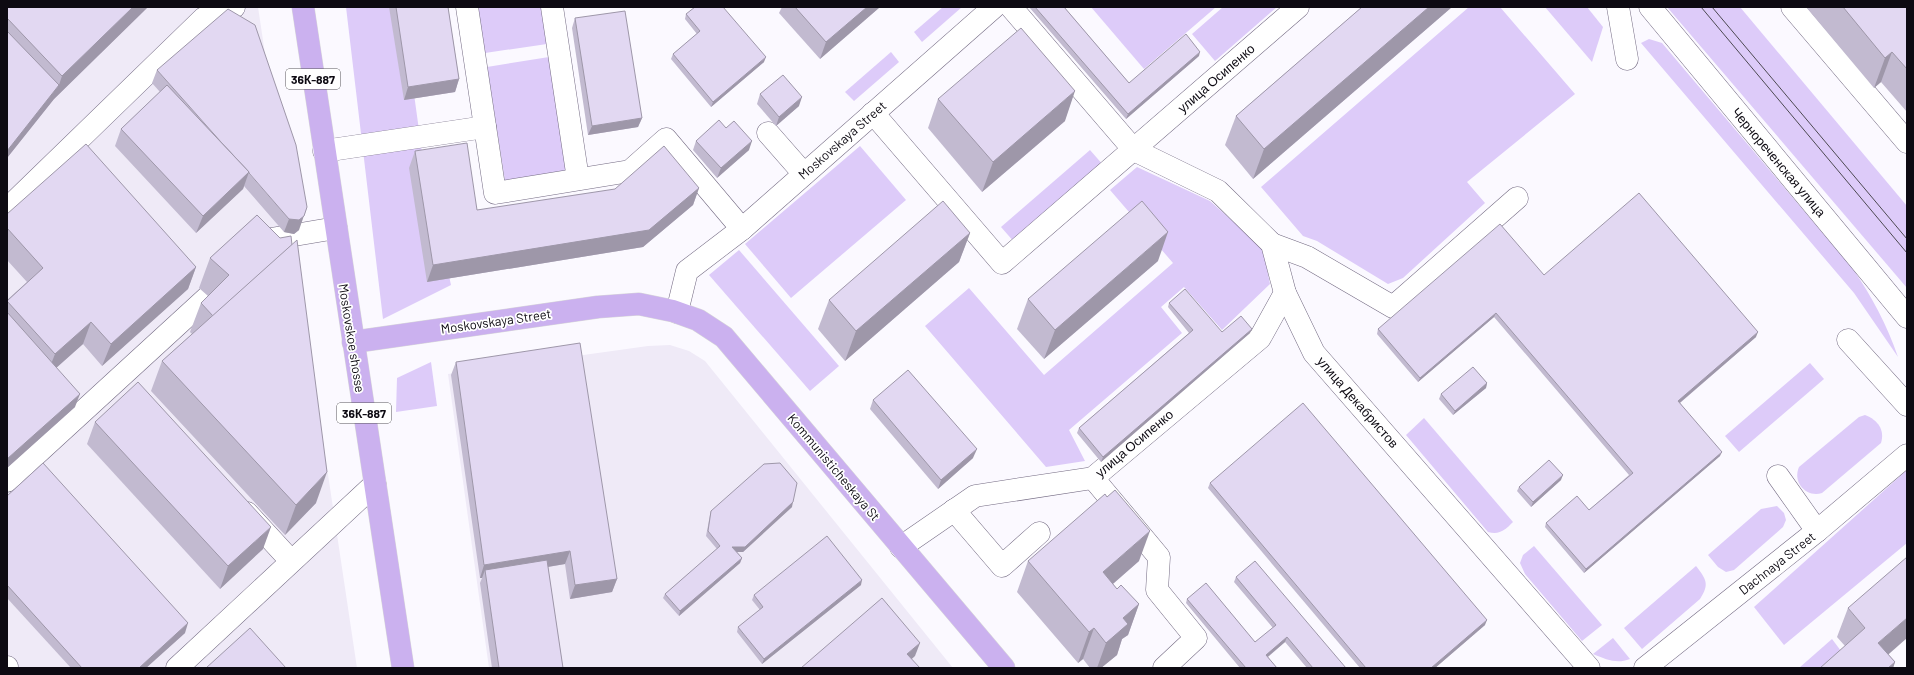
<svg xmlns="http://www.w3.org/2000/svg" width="1914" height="675" viewBox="0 0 1914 675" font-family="Barlow,sans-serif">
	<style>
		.built { fill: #efeaf7 }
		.green { fill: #ddcbf9 }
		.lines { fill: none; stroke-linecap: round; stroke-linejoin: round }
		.minor-casing { stroke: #736a82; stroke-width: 23 }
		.major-casing { stroke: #d8d8d9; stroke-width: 23 }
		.minor { stroke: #fff; stroke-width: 22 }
		.major { stroke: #cbb1ef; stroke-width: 22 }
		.tram { stroke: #4d4a52; stroke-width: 1 }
		.wall { fill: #c2bad0 }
		.shaded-wall { fill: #9e97a9 }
		.building { fill: #e2d8f2; stroke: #9e97a9 }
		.labels { text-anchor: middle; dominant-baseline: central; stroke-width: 3.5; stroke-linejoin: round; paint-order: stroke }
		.shield { fill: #fff; stroke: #565459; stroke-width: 1 }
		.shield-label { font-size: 12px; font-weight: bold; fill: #0d0a12 }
		.street-label { font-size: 13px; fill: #0d0a12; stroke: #fff }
	</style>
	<rect width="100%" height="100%" fill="#fbf9ff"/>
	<!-- built -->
	<g class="built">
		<path d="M7,7H258L357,668H7Z"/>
		<path d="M670,345L689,351L705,361L953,668H489L448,374L648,346Z"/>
	</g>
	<!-- green -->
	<g class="green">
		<path d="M346,7H402L422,152L451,285L383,319Z"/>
		<path d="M478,7H541L547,44L485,53Z"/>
		<path d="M943,7H962L922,42L914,32Z"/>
		<path d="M1091,7H1216L1144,69Z"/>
		<path d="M1223,7H1277L1215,61L1192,34Z"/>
		<path d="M1469,7H1500L1575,94L1467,182L1485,203L1403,278L1388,284L1317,241L1303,236L1261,187Z"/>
		<path d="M1545,7H1587L1603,27L1592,62Z"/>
		<path d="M1667,7H1740L1907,206V288Z"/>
		<path d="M1649,39L1662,43L1853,269C1872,297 1887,325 1898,357L1854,293L1641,43Z"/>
		<path d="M891,52L899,62L854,101L845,92Z"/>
		<path d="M549,57L567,171L505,181L487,67Z"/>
		<path d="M860,146L906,200L791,298L745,244Z"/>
		<path d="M1090,150L1104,166L1015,243L1001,227Z"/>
		<path d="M1137,167L1210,201L1263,248L1270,284L1222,330L1184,287L1161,307L1182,333L1069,430L1085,461L1046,467L925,326L969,288L1044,375L1173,263L1110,190Z"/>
		<path d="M739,250L839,366L810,391L709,275Z"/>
		<path d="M431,362L437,406L396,412L397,378Z"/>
		<path d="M1810,363L1824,379L1739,452L1725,436Z"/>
		<path d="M1865,415C1878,420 1885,430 1881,443L1822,493C1807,498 1792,483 1799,467L1859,417Z"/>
		<path d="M1424,418L1513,522C1505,530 1500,535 1488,532L1406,435Z"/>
		<path d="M1907,470V543L1784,645L1754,607Z"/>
		<path d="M1777,506L1784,513L1786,520L1783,527L1734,570L1726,572L1718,567L1708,555L1761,509Z"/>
		<path d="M1534,546L1602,625L1582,641L1525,574L1520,563L1523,555Z"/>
		<path d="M1696,566C1706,579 1710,584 1700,599L1642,649L1624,628Z"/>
		<path d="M1613,638L1630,659C1617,664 1607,660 1593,654Z"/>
		<path d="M1832,639L1847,659L1837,668H1799Z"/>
	</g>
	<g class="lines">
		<!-- minor casing -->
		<g class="minor-casing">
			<g id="minor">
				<path d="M467,7L495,193L630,171L666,139L742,229"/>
				<path d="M552,7L578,179"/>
				<path d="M1011,7L1134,150L1218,191L1272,244L1285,293L1314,353L1589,668"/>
				<path d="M1618,7L1627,59"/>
				<path d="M1650,7L1907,317"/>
				<path d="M1792,7L1907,142"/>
				<path d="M873,113L1002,263L1298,7"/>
				<path d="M768,133L804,174"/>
				<path d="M324,151L485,127"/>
				<path d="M7,209L204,18L234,7"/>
				<path d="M1272,244L1307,257L1393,307L1517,198"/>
				<path d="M256,253L271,239L336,228"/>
				<path d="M677,312L687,271L742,229L994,7"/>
				<path d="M1848,340L1907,405"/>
				<path d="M1778,476L1817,531"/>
				<path d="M1093,478L1159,557L1157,590L1196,638L1164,668"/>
				<path d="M7,481L223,283"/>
				<path d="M954,510L1002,566L1039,533"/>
				<path d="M247,513L291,561"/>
				<path d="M901,547L975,496L1093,478L1260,338L1285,293"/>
				<path d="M7,667V668"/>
				<path d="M177,668L375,484"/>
				<path d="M1645,668L1817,531L1907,455"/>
			</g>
		</g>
		<!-- major casing -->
		<g class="major-casing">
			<g id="major">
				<path d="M303,7L403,668"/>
				<path d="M353,342L598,307L639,304L673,311L698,320L724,337L1004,668"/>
			</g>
		</g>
		<!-- minor -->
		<use href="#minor" class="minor"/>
		<!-- major -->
		<use href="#major" class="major"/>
		<!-- tram -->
		<g class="tram">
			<path d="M1701,7L1907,253"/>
			<path d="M1712,7L1907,239"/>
		</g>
	</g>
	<!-- wall -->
	<g class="wall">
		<path d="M7,7H148L54,99L7,158Z"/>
		<path d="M389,7H448L459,79L455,92L404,100Z"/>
		<path d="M782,7H880L820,59L779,13Z"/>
		<path d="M1029,7H1064L1129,83L1199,56L1126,119Z"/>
		<path d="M1362,7H1452L1253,179L1225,145L1236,116Z"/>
		<path d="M1806,7H1907V112L1881,82L1874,88Z"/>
		<path d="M686,14L764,62L711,107L671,59L673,54L697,34L685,19Z"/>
		<path d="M575,18L642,118L638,127L588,135L572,28Z"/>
		<path d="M157,70L299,230L294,234L284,232L244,186L243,189L196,233L115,146L121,129L160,92L152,83Z"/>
		<path d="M760,94L799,106L776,126L757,104Z"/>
		<path d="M938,99L1065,121L982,192L928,128Z"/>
		<path d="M726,128L749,150L717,178L693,150L696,141Z"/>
		<path d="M415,151L477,210L699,188L693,205L643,247L427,282L409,168Z"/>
		<path d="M7,214L196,267L188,289L102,366L83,344L56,368L75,407L7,468V300L27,282L7,260Z"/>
		<path d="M257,215L316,503L285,535L151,391L162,361L192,334L190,332L201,303L208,296L199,288L210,258Z"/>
		<path d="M970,233L959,262L845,361L818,329L829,300Z"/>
		<path d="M1158,261L1044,359L1017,329L1028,299Z"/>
		<path d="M1544,275L1756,337L1680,403L1720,456L1584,573L1545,527L1546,523L1589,510L1629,475L1494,317L1418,382L1377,334L1378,329Z"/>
		<path d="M1169,303L1222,332L1250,333L1101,462L1077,433L1079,428L1189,333L1168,307Z"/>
		<path d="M456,362L617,579L612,592L570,599L565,564L548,567L563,668H492L480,583L482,578H480L451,375Z"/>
		<path d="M1487,383L1486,388L1453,415L1439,399L1441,394Z"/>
		<path d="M873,400L973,458L938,489L870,409Z"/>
		<path d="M95,422L263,549L220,589L87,444Z"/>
		<path d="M1561,480L1531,507L1517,491L1519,487Z"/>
		<path d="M1210,483L1485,625L1435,668H1360L1208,488Z"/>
		<path d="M7,496L185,633L146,668H71L7,598Z"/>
		<path d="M792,507L743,552H737L742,558L740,563L679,616L663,598L665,594L717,549L706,536L710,515L711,511Z"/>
		<path d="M1028,561H1139L1113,584L1117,589L1139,604L1128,635L1122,639L1117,655L1101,668H1090L1083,659L1078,663L1017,592Z"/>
		<path d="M1236,577L1346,668H1307L1285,642L1268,657L1277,668H1240L1186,603L1187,599L1255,642L1273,628L1234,582Z"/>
		<path d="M861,585L762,664L737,632L738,627L760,610L752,600L754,595Z"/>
		<path d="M1848,608L1895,662L1893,668H1820L1845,646L1837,637Z"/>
	</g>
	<!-- shaded-wall -->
	<g class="shaded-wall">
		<path d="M133,7H148L54,99L7,158V151L59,85L62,76Z"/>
		<path d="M867,7H880L820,59L826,42Z"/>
		<path d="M1429,7H1452L1253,179L1264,149Z"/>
		<path d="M1200,52L1199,56L1126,119L1128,114Z"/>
		<path d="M1892,52L1881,82L1874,88L1885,58Z"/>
		<path d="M766,57L764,62L711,107L713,102Z"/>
		<path d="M459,79L455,92L404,100L408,87Z"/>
		<path d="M1075,91L1065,121L982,192L993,162Z"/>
		<path d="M802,97L799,106L776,126L779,117Z"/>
		<path d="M642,118L638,127L588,135L592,126Z"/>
		<path d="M752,141L749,150L717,178L721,168Z"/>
		<path d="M249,172L243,189L196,233L203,216Z"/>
		<path d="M699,188L693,205L643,247L427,282L433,265Z"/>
		<path d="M307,207L299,230L294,234L284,232L289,219Z"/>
		<path d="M1168,232L1158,261L1044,359L1055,330Z"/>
		<path d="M970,233L959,262L845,361L856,331Z"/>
		<path d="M196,267L188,289L102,366L111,344Z"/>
		<path d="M1496,313L1494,317L1418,382L1420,378Z"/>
		<path d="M91,322L83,344L46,377L55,354Z"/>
		<path d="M1252,329L1250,333L1101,462L1103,457Z"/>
		<path d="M1758,332L1756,337L1676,406L1678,401Z"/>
		<path d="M1487,383L1486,388L1453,415L1455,411Z"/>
		<path d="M80,394L75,407L7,468V459Z"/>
		<path d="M977,449L973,458L938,489L941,480Z"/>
		<path d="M1722,452L1720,456L1584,573L1586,569Z"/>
		<path d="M327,472L316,503L285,535L296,505Z"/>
		<path d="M1563,475L1561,480L1531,507L1533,502Z"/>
		<path d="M793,502L792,507L743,552H731L732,547Z"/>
		<path d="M271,527L263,549L220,589L228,566Z"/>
		<path d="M1150,531L1139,561L1092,602L1103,572Z"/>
		<path d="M570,551L565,564L486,577L485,570L482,578H480L484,565Z"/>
		<path d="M742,558L740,563L679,616L680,611Z"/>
		<path d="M617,579L612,592L570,599L575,585Z"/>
		<path d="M862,580L861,585L762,664L764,659Z"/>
		<path d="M1139,604L1128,635L1122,639L1117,655L1101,668H1097L1106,643L1123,618Z"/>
		<path d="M1907,618V638L1873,668L1878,643Z"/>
		<path d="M1487,620L1485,625L1435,668H1431Z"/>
		<path d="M188,623L185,633L146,668H139Z"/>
		<path d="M1094,628L1083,659L1078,663L1089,632Z"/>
		<path d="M1287,637L1285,642L1265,659L1266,655Z"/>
		<path d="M920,643L915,656L903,667L907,654Z"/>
		<path d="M1895,662L1893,668H1888Z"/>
	</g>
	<!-- building -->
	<g class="building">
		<path d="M7,7H133L62,76L7,18Z"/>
		<path d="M396,7H448L459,79L408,87Z"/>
		<path d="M695,7H723L766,57L713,102L673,54L700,31L686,14Z"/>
		<path d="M795,7H867L826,42Z"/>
		<path d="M1035,7H1064L1129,83L1186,34L1200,52L1128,114Z"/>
		<path d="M1362,7H1429L1264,149L1236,116Z"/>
		<path d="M1843,7H1907V69L1892,52L1885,58Z"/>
		<path d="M228,9L255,25L296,145L307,207L304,216L299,220L289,219L249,173V172L221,142L157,70Z"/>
		<path d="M625,11L642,118L592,126L575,18Z"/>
		<path d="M1021,28L1075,91L993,162L938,99Z"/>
		<path d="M7,31L59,85L7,151Z"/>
		<path d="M783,75L802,97L779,117L760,94Z"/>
		<path d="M167,85L249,172L203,216L121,129Z"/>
		<path d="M719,120L726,128L734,121L752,141L721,168L696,141Z"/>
		<path d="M467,143L477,210L615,189L664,146L699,188L649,230L433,265L415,151Z"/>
		<path d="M86,144L196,267L111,344L91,322L55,354L7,301L43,268L7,228V214Z"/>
		<path d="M1639,193L1758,332L1678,401L1722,452L1586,569L1546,523L1577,496L1589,510L1633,473L1496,313L1420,378L1378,329L1500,224L1544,275Z"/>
		<path d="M943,201L970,233L856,331L829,300Z"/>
		<path d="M1142,201L1168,232L1055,330L1028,299Z"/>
		<path d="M257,215L280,238L291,236L292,245L213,316L201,303L229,275L210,258Z"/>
		<path d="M297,240L327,472L296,505L162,361Z"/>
		<path d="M1185,289L1222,332L1241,316L1252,329L1103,457L1079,428L1193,330L1169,303Z"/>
		<path d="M7,312L80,394L7,459Z"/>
		<path d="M580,343L617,579L575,585L570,551L484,565L456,362Z"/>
		<path d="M1473,367L1487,383L1455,411L1441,394Z"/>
		<path d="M908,370L977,449L941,480L873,400Z"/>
		<path d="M138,382L271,527L228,566L95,422Z"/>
		<path d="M1303,403L1487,620L1431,668H1366L1210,483Z"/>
		<path d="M1549,460L1563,475L1533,502L1519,487Z"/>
		<path d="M43,463L188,623L139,668H82L7,585V496Z"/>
		<path d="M780,463L797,483L793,502L745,547H732L742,558L680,611L665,594L720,546L708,531L711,511L764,464Z"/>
		<path d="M1115,490L1150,531L1103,572L1117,589L1121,585L1139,604L1123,618L1128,624L1106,643L1094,628L1089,632L1028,561L1105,494L1107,497Z"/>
		<path d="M827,536L862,580L764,659L738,627L763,607L754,595Z"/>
		<path d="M1907,557V618L1878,643L1895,662L1888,668H1820L1865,628L1848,608Z"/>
		<path d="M547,560L563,668H499L485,570Z"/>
		<path d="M1255,561L1346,668H1313L1287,637L1266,655L1277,668H1246L1187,599L1206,583L1255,642L1276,625L1236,577Z"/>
		<path d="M882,598L920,643L907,654L920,668H801Z"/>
		<path d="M250,628L286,668H206Z"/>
	</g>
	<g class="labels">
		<!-- shield labels -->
		<g class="shield">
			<rect x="286" y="69" width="54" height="20" rx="3"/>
			<rect x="337" y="403" width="54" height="20" rx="3"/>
		</g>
		<g class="shield-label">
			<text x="313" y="79">36К-887</text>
			<text x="364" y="413">36К-887</text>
		</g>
		<!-- street labels -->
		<g class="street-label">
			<text transform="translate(1216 78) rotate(-41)">улица Осипенко</text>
			<text transform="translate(842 140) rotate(-41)">Moskovskaya Street</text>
			<text transform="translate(1779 162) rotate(50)">Чернореченская улица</text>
			<text transform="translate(496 321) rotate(-8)">Moskovskaya Street</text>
			<text transform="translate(352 338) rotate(81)">Moskovskoe shosse</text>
			<text transform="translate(1358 402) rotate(49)">улица Декабристов</text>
			<text transform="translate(1134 443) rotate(-40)">улица Осипенко</text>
			<text transform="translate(834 467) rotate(50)">Kommunisticheskaya St</text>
			<text transform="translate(1777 563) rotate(-38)">Dachnaya Street</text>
		</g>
	</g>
	<!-- border -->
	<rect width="1914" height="675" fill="none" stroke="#0d0a12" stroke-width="16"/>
</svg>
